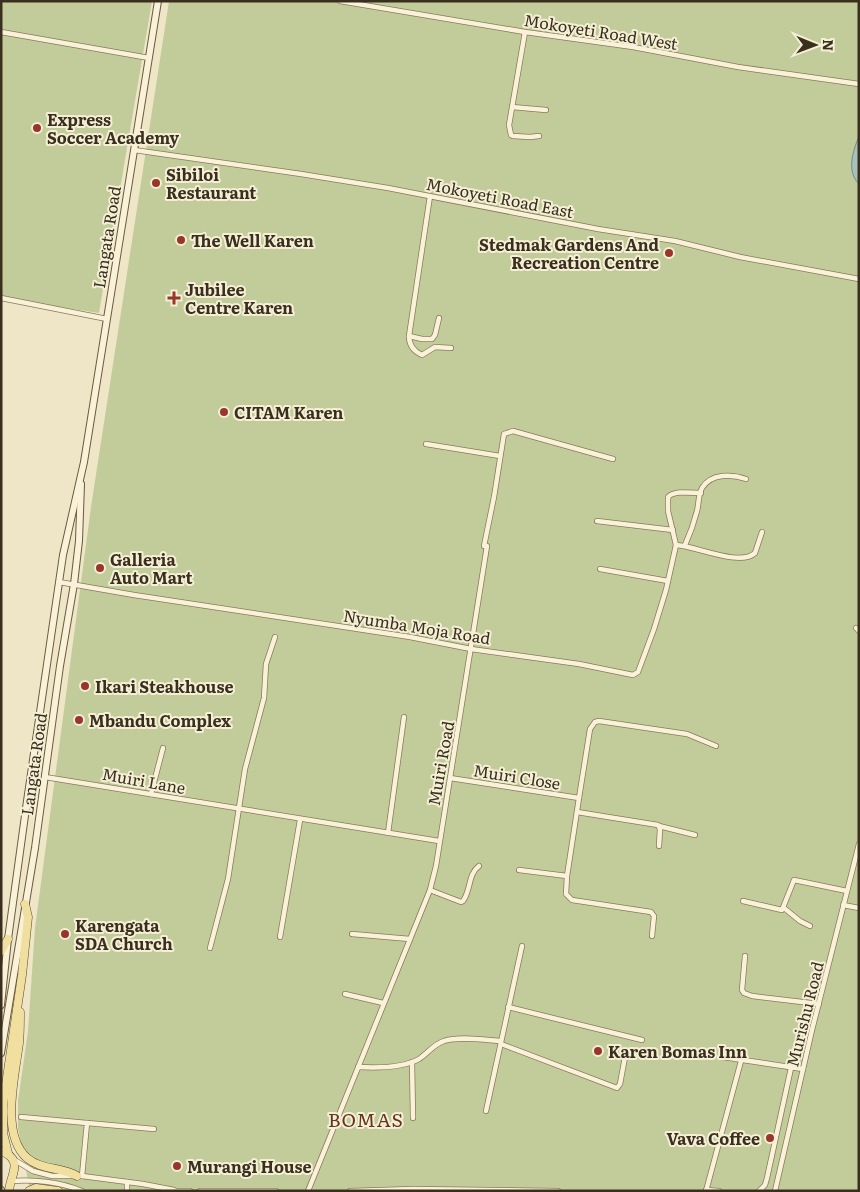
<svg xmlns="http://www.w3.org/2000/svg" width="860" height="1192" viewBox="0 0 860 1192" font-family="Literata,serif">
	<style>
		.green { fill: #c1cc9a }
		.water { fill: #a7c2bc; stroke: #6e908b }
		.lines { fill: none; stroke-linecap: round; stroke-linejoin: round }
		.minor-casing { stroke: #89795c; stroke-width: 6 }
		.secondary-casing { stroke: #6b5a3f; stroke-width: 8 }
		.primary-casing { stroke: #574630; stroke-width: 9 }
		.minor { stroke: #f9f2d9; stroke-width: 4.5 }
		.secondary { stroke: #f9f2d9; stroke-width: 6 }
		.primary { stroke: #f0df9f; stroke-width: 8 }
		.poi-dot { fill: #98362c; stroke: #f5efd5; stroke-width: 2 }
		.labels { text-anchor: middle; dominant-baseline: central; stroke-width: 4; stroke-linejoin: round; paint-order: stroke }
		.street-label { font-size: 16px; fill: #3a2f1f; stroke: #f5efd5 }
		.poi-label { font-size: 16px; font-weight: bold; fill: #3a2f1f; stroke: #f5efd5; text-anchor: start }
		.quarter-label { font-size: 19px; letter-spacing: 1px; fill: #66351f; stroke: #f5efd5 }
	</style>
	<rect width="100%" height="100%" fill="#eee6c6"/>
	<!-- green -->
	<g class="green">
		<path d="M1,1H152L99,313L1,298Z"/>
		<path d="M169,1H859V1191H30L18,1128V1101L28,1031L35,928L91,507Z"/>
	</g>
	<!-- water -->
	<path class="water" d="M859,136V184C846,171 853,151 859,136Z"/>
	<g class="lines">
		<!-- minor casing -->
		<g class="minor-casing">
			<g id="minor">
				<path d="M340,1L525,32L633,47L738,67L859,84"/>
				<path d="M1,32L149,58"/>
				<path d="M525,32L509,125L511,135L513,136L530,137L539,136"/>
				<path d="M512,107L546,110"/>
				<path d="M134,150L301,174L388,188L598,229L675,241L740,257L859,279"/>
				<path d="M430,196L409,336C409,345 413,351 422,355L435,347L451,348"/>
				<path d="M1,298L107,319"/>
				<path d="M409,336L422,339H432L435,335L439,318"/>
				<path d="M426,444L500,456"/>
				<path d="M597,521L673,530"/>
				<path d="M676,545C696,546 740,567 755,553L762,532"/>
				<path d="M685,545C690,534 694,523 697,511C699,504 698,495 702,488C711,473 732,474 746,479"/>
				<path d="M600,569L668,581"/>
				<path d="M59,582L134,595L410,637L471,649L579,664L633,675L638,672L654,629L666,590L676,545L668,511V497C675,490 691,493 701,493"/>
				<path d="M856,628L859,631"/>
				<path d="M45,777L439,841"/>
				<path d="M450,778L579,798L590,729L595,722L599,721L687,734L716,746"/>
				<path d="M151,794L163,748"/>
				<path d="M579,798L567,876L566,894L572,900L651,912L654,916L652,936"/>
				<path d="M577,812L658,825L660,829L659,846"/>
				<path d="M659,826L695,835"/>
				<path d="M388,833L404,717"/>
				<path d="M519,870L567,876"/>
				<path d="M430,890L461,902L463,901C471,890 468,874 479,866"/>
				<path d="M743,901L782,910L794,880L847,891"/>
				<path d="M843,905L859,908"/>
				<path d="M784,908L800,921L810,926"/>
				<path d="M352,934L410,939"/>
				<path d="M280,937L300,820"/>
				<path d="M210,948L228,879L245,769L264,698L266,664L275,637"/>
				<path d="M745,956L742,990L744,993L752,996L819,1004"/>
				<path d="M345,994L383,1003"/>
				<path d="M508,1007L642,1040"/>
				<path d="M501,1044L617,1088L620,1084L625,1057"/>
				<path d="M723,1057L803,1069"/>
				<path d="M412,1062L413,1118"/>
				<path d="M358,1067C376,1068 403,1068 419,1059C428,1053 434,1044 444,1041C457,1036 486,1040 501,1041"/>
				<path d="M486,1111L522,946"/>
				<path d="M21,1117L87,1123L82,1176"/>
				<path d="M87,1123L154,1129"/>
				<path d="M13,1159L33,1171L52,1176H82L143,1184L174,1190"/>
				<path d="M11,1181C33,1179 61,1182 82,1191"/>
				<path d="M706,1190L719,1191"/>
				<path d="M127,1191V1182"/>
				<path d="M172,1191H190"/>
				<path d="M200,1191H276"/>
				<path d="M308,1191L430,890L436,866L487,546H484L494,497L504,434L513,431L613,459"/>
				<path d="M350,1191L413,1189L558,1191"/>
				<path d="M706,1191L741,1061"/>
				<path d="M759,1191L765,1185L767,1178L791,1068"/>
				<path d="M775,1191L812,1030L859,844"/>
			</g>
		</g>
		<!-- secondary casing -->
		<g class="secondary-casing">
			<g id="secondary">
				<path d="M1,1005L8,939L27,801L63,555L84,462L158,1"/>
				<path d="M1,1053L35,848L60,666L74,584L79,541L81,484"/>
				<path d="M1,1190V1191"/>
			</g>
		</g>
		<!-- primary casing -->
		<g class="primary-casing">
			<g id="primary">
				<path d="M1,951L8,939"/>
				<path d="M20,1012C20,1022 20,1033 19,1043C15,1076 0,1134 27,1158C41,1170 61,1167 77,1176"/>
				<path d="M1,1151C25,1160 10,1175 9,1191"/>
				<path d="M8,1153L3,1133V1105L22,975L28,917L25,904"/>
				<path d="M29,1191L36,1188L58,1191"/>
			</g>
		</g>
		<!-- minor -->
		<use href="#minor" class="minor"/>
		<!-- secondary -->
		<use href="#secondary" class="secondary"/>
		<!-- primary -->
		<use href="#primary" class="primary"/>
	</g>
	<!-- markers -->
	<g class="poi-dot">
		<circle cx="37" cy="128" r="5"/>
		<circle cx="156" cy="183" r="5"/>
		<circle cx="181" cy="240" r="5"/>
		<circle cx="669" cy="253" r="5"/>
		<path d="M171.5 290.5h5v5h5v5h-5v5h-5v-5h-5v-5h5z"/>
		<circle cx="224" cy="412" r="5"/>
		<circle cx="100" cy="568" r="5"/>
		<circle cx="85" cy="686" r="5"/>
		<circle cx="79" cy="720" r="5"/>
		<circle cx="65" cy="934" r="5"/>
		<circle cx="598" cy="1051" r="5"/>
		<circle cx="770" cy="1138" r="5"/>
		<circle cx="177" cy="1166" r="5"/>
	</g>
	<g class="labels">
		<!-- street labels -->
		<g class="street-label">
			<text transform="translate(601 31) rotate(9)">Mokoyeti Road West</text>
			<text transform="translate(500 197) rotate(11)">Mokoyeti Road East</text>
			<text transform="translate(106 237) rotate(-81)">Langata Road</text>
			<text transform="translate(417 626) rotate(9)">Nyumba Moja Road</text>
			<text transform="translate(440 763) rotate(-80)">Muiri Road</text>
			<text transform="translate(33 764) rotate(-82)">Langata Road</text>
			<text transform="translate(517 776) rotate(9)">Muiri Close</text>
			<text transform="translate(144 780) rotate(10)">Muiri Lane</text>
			<text transform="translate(804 1014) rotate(-76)">Murishu Road</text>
		</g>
		<!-- poi labels -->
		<g class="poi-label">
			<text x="47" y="119">Express<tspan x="47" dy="18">Soccer Academy</tspan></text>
			<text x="166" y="174">Sibiloi<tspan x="166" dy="18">Restaurant</tspan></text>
			<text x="191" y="240">The Well Karen</text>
			<text x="659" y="244" text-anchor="end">Stedmak Gardens And<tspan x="659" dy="18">Recreation Centre</tspan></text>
			<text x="185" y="289">Jubilee<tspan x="185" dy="18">Centre Karen</tspan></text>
			<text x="234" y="412">CITAM Karen</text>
			<text x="110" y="559">Galleria<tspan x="110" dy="18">Auto Mart</tspan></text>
			<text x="95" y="686">Ikari Steakhouse</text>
			<text x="89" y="720">Mbandu Complex</text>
			<text x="75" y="925">Karengata<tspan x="75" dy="18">SDA Church</tspan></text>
			<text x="608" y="1051">Karen Bomas Inn</text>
			<text x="760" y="1138" text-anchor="end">Vava Coffee</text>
			<text x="187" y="1166">Murangi House</text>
		</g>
		<!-- quarter labels -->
		<g class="quarter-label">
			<text x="366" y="1119">BOMAS</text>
		</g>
	</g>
	<!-- border -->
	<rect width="860" height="1192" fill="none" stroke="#3a2f1f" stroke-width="5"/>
	<!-- north arrow -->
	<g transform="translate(815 45) rotate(91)" stroke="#f5efd5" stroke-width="4" paint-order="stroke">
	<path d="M0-4L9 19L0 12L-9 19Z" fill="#3a2f1f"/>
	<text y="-8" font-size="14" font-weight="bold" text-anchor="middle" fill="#3a2f1f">N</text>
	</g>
</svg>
